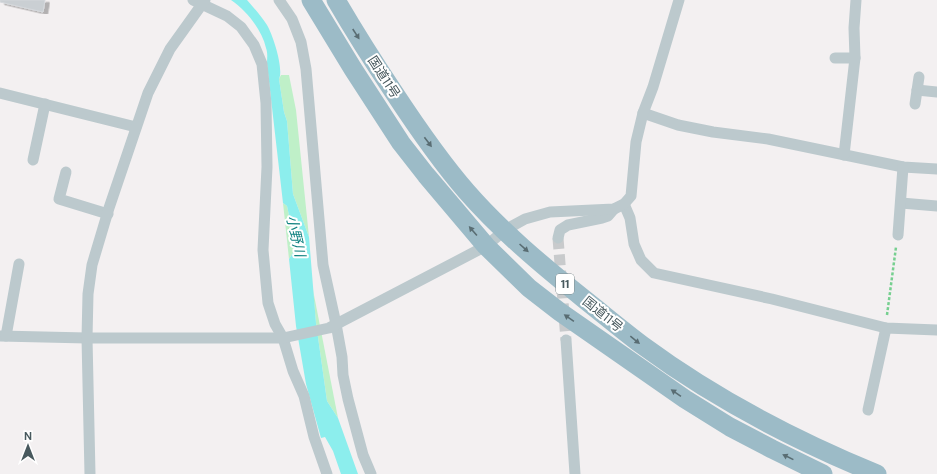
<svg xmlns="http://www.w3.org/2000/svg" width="937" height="474" viewBox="0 0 937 474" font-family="'DM Sans','Noto Sans JP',sans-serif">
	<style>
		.green { fill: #bff0c8 }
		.water { fill: #8ceeed }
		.building { fill: #cacfd3; stroke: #d4d8dc; filter: url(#shadow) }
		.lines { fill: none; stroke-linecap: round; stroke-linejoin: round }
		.minor-tunnel { stroke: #c8cacc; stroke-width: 11; stroke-dasharray: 11 5.5; stroke-linecap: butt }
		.path { stroke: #76cf90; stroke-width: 2.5; stroke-dasharray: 3 2; stroke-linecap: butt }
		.minor { stroke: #bcc9cd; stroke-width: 11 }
		.trunk { stroke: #9cbbc7; stroke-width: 19 }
		.oneway { fill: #596d73 }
		.labels { text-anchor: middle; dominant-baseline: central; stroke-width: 4; stroke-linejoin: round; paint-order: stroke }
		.shield { fill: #fff; stroke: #7f8b8e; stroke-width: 1 }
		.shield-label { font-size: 12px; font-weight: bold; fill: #48595e }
		.street-label { font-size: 13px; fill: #48595e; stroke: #fff }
		.water-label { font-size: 14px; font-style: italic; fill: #0d807f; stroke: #fff }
	</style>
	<defs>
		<filter id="shadow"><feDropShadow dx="4.5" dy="2.5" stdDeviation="0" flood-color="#0004"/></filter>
	</defs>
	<rect width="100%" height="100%" fill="#f3f0f1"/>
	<!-- green -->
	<g class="green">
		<path d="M281,75H289L296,110L309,237L293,194L287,121L284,112L279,79Z"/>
		<path d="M283,203L287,206L296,248L289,259Z"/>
		<path d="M313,290L338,418L327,401L316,323Z"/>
	</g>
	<!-- water -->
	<path class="water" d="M231,0H247C254,8 261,16 267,25C273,35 284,69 279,79L284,112L287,121L293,194L309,237L316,323L327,401L338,418L358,474H341L333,451L325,437L321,438L306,384L296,326L289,259L296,248L287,206L283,203L267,64C267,59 268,53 266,48C262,30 247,11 231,0Z"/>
	<!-- building -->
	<path class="building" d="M0,0H45L43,12L0,2Z"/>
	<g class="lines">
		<!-- minor-tunnel -->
		<path class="minor-tunnel" d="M558,238L566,340"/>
		<!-- path -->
		<path class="path" d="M887,315L896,247"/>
		<!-- minor -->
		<g class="minor">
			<path d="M193,0L227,16L241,27L254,45L262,64L266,103L267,167L263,250L268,303L275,324L283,338L293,371L304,396L314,437L327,474"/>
			<path d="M279,0L292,19L301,42L306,69L323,265L336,324L342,357L343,375L348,399L363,455L371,474"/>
			<path d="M835,58H855"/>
			<path d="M917,90L937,92"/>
			<path d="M0,93L136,127"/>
			<path d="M915,104L919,77"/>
			<path d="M643,113L678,125L713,132L768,139L903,167L937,169"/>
			<path d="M844,155L855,58L854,28L856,0"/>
			<path d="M33,160L45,104"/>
			<path d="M66,172L59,199L108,214"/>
			<path d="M901,203L937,206"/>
			<path d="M624,204L630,218L634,244L641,260L654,273L772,299L886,328L937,330"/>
			<path d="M898,235L903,167"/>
			<path d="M558,238L560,230L568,225L602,218L608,216L614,209"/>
			<path d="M0,336L87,338H283L329,328L486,246L505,230L525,219L550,212L614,209L624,204L631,196L636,142L643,113L653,87L679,0"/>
			<path d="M6,336L19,264"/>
			<path d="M566,340L575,474"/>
			<path d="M868,410L886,328"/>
			<path d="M90,474L87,338L88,294L92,265L109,208L148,93L170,49L205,0"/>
		</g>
		<!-- trunk -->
		<g class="trunk">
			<path d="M311,0L353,69L401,143L426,175L486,246L529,288L560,312L685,399L730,427L772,449L823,474"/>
			<path d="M336,0C354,31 373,61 393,91C416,126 439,160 467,192C501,231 543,266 584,299C603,314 622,330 642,345C714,398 794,440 877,474"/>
		</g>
	</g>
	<!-- one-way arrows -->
	<defs><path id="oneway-solid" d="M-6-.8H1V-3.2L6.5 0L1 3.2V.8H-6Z"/></defs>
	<g class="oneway">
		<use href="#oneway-solid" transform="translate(356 34) rotate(57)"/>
		<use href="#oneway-solid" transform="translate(428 142) rotate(53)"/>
		<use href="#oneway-solid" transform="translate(473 231) rotate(-131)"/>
		<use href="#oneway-solid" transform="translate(524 248) rotate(42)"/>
		<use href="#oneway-solid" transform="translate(569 318) rotate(-145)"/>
		<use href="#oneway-solid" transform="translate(635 340) rotate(39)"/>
		<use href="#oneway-solid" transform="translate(676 393) rotate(-146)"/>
		<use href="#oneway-solid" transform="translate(788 457) rotate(-154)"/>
	</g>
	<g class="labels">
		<!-- shield labels -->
		<rect class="shield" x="556" y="274" width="18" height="20" rx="3"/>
		<g class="shield-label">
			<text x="565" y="284">11</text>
		</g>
		<!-- street labels -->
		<g class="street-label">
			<text transform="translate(384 77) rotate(57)">国道11号</text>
			<text transform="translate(603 314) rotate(39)">国道11号</text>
		</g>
		<!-- water labels -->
		<g class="water-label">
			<text transform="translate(296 236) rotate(77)">小野川</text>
		</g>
	</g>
	<!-- north arrow -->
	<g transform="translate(28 446)" stroke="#ffffff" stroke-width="3" paint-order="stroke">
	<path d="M0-3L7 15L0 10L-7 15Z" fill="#48595e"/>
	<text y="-6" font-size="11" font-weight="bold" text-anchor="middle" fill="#48595e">N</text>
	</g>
</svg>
